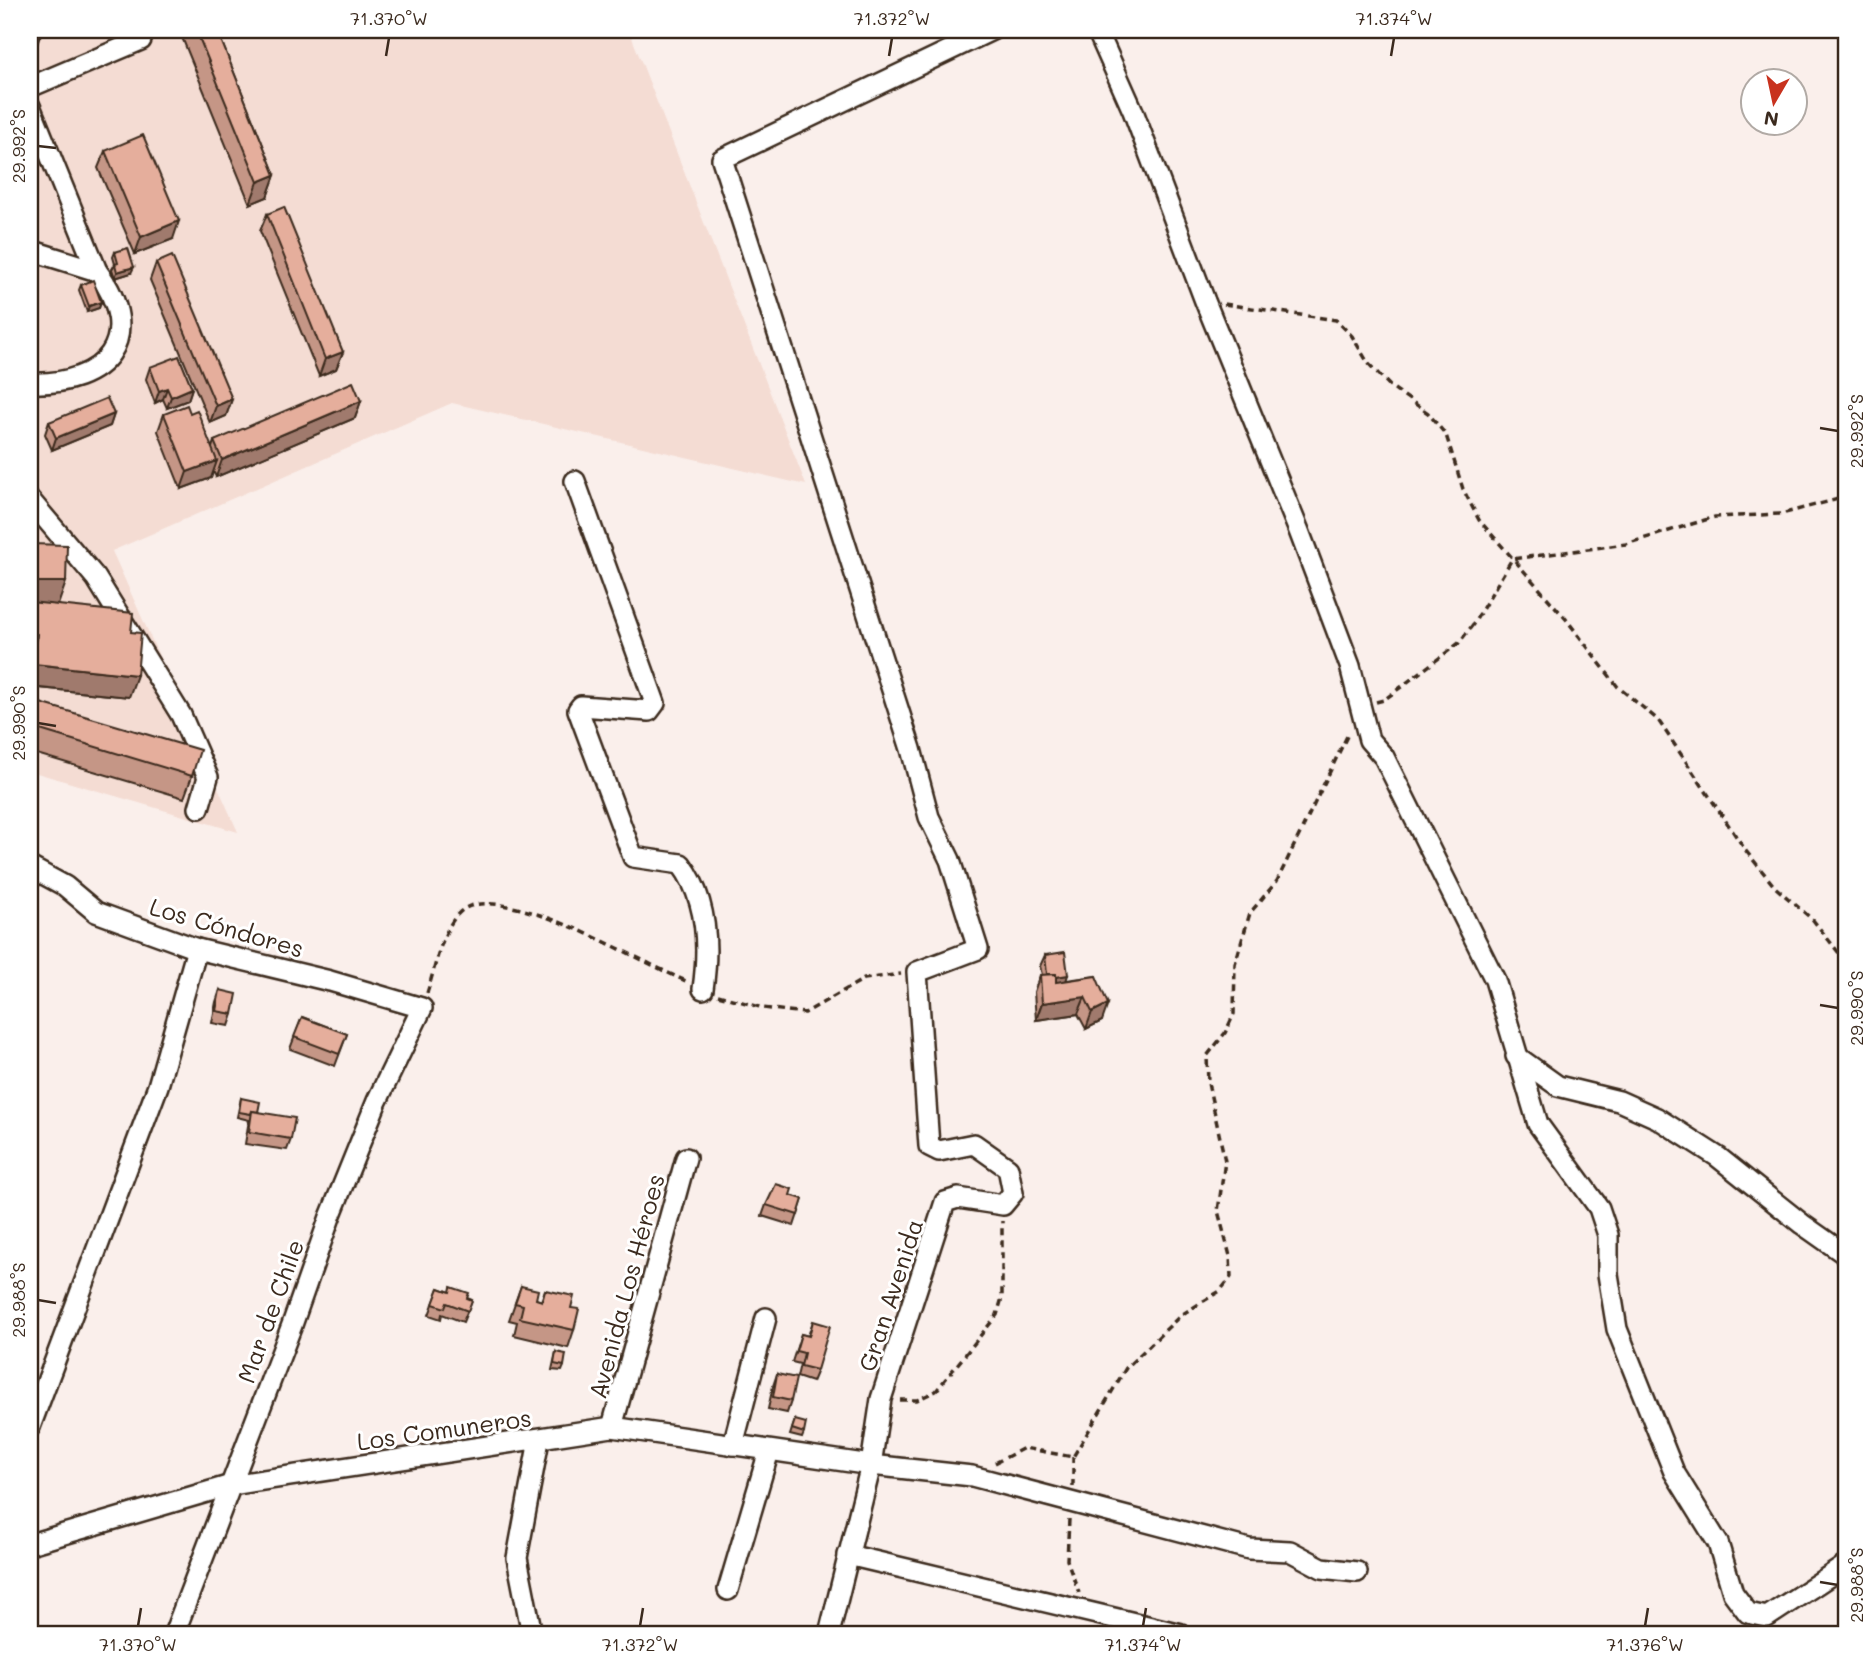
<svg xmlns="http://www.w3.org/2000/svg" width="1876" height="1664" viewBox="0 0 1876 1664" font-family="Mali,sans-serif">
	<style>
		.built { fill: #f4dcd3 }
		.lines { fill: none; stroke-linecap: round; stroke-linejoin: round }
		.minor-casing { stroke: #3b2a1e; stroke-width: 24 }
		.path { stroke: #3b2a1e; stroke-width: 3.5; stroke-dasharray: 7 5; stroke-linecap: butt }
		.minor { stroke: #fff; stroke-width: 19 }
		.wall { fill: #c59686; stroke: #3b2a1e; stroke-width: 2 }
		.shaded-wall { fill: #a07a6d; stroke: #3b2a1e; stroke-width: 2 }
		.building { fill: #e5ae9c; stroke: #3b2a1e; stroke-width: 2 }
		.ticks { fill: none; stroke: #3b2a1e; stroke-width: 2.5 }
		.labels { text-anchor: middle; dominant-baseline: central; stroke-width: 6; stroke-linejoin: round; paint-order: stroke }
		.street-label { font-size: 24px; fill: #3b2a1e; stroke: #fff }
		.neatline { fill: none; stroke: #3b2a1e; stroke-width: 2.5 }
		.ticks-label { font-size: 18px; text-anchor: middle; fill: #3b2a1e }
	</style>
	<rect width="100%" height="100%" fill="#faefeb"/>
	<filter id="ink" filterUnits="userSpaceOnUse"><feTurbulence type="fractalNoise" baseFrequency=".0143" numOctaves="2"/><feDisplacementMap in="SourceGraphic" scale="14" xChannelSelector="R" yChannelSelector="G"/><feConvolveMatrix kernelMatrix="1 2 1 2 8 2 1 2 1" color-interpolation-filters="sRGB"/></filter>
	<g filter="url(#ink)">
		<!-- built -->
		<path class="built" d="M30,30H629L806,485L452,403L112,551L238,832L30,771Z"/>
		<g class="lines">
			<!-- minor casing -->
			<g class="minor-casing">
				<g id="minor">
					<path d="M1097,30L1133,111L1205,301L1299,531L1350,666L1369,740L1384,757L1495,980L1538,1124L1599,1208L1608,1235V1274L1617,1329L1674,1472L1718,1543L1733,1593L1748,1613L1767,1617L1846,1565"/>
					<path d="M30,87L141,40"/>
					<path d="M30,106L97,271"/>
					<path d="M30,250L97,271C147,338 106,386 30,383"/>
					<path d="M575,481L655,703L649,711L581,706L578,710L633,857L681,864C708,900 709,947 703,989"/>
					<path d="M30,500L96,578L181,715L208,777L199,808"/>
					<path d="M30,867L65,886L96,912L197,949L330,981L422,1008L377,1101L330,1217L292,1325L174,1634"/>
					<path d="M1516,1056L1558,1086L1619,1101L1657,1118L1718,1157L1802,1224L1846,1255"/>
					<path d="M30,1427L158,1086L197,949"/>
					<path d="M612,1427L686,1158"/>
					<path d="M733,1445L766,1318"/>
					<path d="M30,1544L231,1485L612,1427L871,1465L972,1476L1249,1549L1290,1551L1322,1568L1357,1572"/>
					<path d="M848,1555L1181,1634"/>
					<path d="M728,1590L769,1451"/>
					<path d="M532,1634L517,1558L539,1440"/>
					<path d="M829,1634L871,1465L881,1399L945,1202L958,1198L1003,1205L1013,1193L1008,1168L974,1144L939,1151L929,1146L917,972L978,949L950,860L929,817L911,749L722,159L992,30"/>
				</g>
			</g>
			<!-- path -->
			<g class="path">
				<path d="M1224,304L1336,320L1352,336L1368,363L1390,386L1428,413L1446,435L1463,489L1479,520L1566,619L1618,687L1658,720L1746,851L1775,887L1813,920L1846,962"/>
				<path d="M1376,702L1384,700L1459,643L1474,623L1512,559L1626,544L1715,517L1781,514L1846,497"/>
				<path d="M427,993C435,969 441,931 459,913C495,875 646,965 688,982"/>
				<path d="M718,995L763,1008L805,1013L864,979L901,974"/>
				<path d="M900,1400H917L936,1391L997,1315L1002,1298V1221"/>
				<path d="M995,1463L1024,1448L1073,1457L1126,1368L1181,1315L1220,1291L1231,1277L1230,1256L1218,1211L1225,1161L1208,1083L1207,1056L1225,1033L1234,1014L1235,964L1250,913L1277,881L1349,732"/>
				<path d="M1073,1487V1457"/>
				<path d="M1069,1519L1067,1560L1079,1593"/>
			</g>
			<!-- minor -->
			<use href="#minor" class="minor"/>
		</g>
		<!-- wall -->
		<g class="wall">
			<path d="M179,30H217L275,175L267,197L250,204Z"/>
			<path d="M105,151L173,239L135,254L98,168Z"/>
			<path d="M267,214L343,352L336,369L319,376L260,231Z"/>
			<path d="M115,252L131,273L115,278L112,269L115,264L113,257Z"/>
			<path d="M156,263L232,399L226,416L210,423L150,280Z"/>
			<path d="M81,285L101,302L99,308L87,312L79,290Z"/>
			<path d="M150,367L192,388L188,400L167,408L163,399L155,403L146,379Z"/>
			<path d="M361,401L355,418L216,477L213,471L211,478L181,489L158,431L164,414L190,413L212,448L214,441Z"/>
			<path d="M114,414L110,426L52,450L45,434L49,422Z"/>
			<path d="M30,544L58,605L131,632L129,697L30,687Z"/>
			<path d="M30,700L192,776L184,798L30,752Z"/>
			<path d="M1045,955L1067,980L1096,976L1102,1021L1086,1029L1078,1014L1036,1020L1034,992L1040,975H1042L1040,966Z"/>
			<path d="M220,990L233,1014L229,1026L212,1023L216,1002Z"/>
			<path d="M302,1017L347,1034L335,1066L290,1049Z"/>
			<path d="M241,1098L291,1139L287,1150L245,1144L249,1120L237,1117Z"/>
			<path d="M790,1195L803,1199L794,1226L762,1216L766,1205Z"/>
			<path d="M521,1286L536,1299L541,1301L545,1290L571,1308L574,1330L568,1348L514,1335L517,1322L509,1320Z"/>
			<path d="M439,1288L472,1300L463,1322L442,1314L441,1319L429,1315Z"/>
			<path d="M813,1321L817,1370L812,1382L797,1377L800,1364L792,1362L801,1334L808,1336Z"/>
			<path d="M556,1352L564,1366L562,1371L552,1370Z"/>
			<path d="M777,1374L791,1401L787,1413L768,1409L773,1386Z"/>
			<path d="M795,1420L804,1433L802,1438L790,1435Z"/>
		</g>
		<!-- shaded-wall -->
		<g class="shaded-wall">
			<path d="M40,36L36,47L30,49V39Z"/>
			<path d="M275,175L267,197L250,204L258,182Z"/>
			<path d="M179,221L173,239L135,254L141,237Z"/>
			<path d="M134,267L131,273L115,278L117,272Z"/>
			<path d="M101,302L99,308L87,312L89,306Z"/>
			<path d="M343,352L336,369L319,376L325,359Z"/>
			<path d="M167,388L163,399L155,403L159,391Z"/>
			<path d="M192,388L188,400L167,408L171,397Z"/>
			<path d="M232,399L226,416L210,423L216,406Z"/>
			<path d="M361,401L355,418L216,477L222,460Z"/>
			<path d="M114,414L110,426L52,450L56,438Z"/>
			<path d="M217,461L211,478L181,489L187,472Z"/>
			<path d="M30,582H66L58,605H30Z"/>
			<path d="M30,633L37,634L30,655Z"/>
			<path d="M34,664L137,675L129,697L30,687V676Z"/>
			<path d="M1068,975L1064,987L1048,978Z"/>
			<path d="M1085,997L1078,1014L1036,1020L1042,1003Z"/>
			<path d="M1108,1004L1102,1021L1086,1029L1092,1012Z"/>
		</g>
		<!-- building -->
		<g class="building">
			<path d="M30,30H38L40,36L30,39Z"/>
			<path d="M196,30H217L275,175L258,182Z"/>
			<path d="M143,135L179,221L141,237L105,151Z"/>
			<path d="M284,207L343,352L325,359L267,214Z"/>
			<path d="M128,248L134,267L117,272L115,264L118,263L115,252Z"/>
			<path d="M172,256L232,399L216,406L156,263Z"/>
			<path d="M93,280L101,302L89,306L81,285Z"/>
			<path d="M179,356L192,388L171,397L167,388L159,391L150,367Z"/>
			<path d="M353,382L361,401L222,460L214,441Z"/>
			<path d="M107,398L114,414L56,438L49,422Z"/>
			<path d="M187,405L190,413L197,410L217,461L187,472L164,414Z"/>
			<path d="M30,544L67,545L66,582H30Z"/>
			<path d="M30,602L133,613L131,632L141,633L137,675L34,664L37,634L30,633Z"/>
			<path d="M30,700L200,750L192,776L30,727Z"/>
			<path d="M1065,952L1068,975L1056,977V974H1047L1045,955Z"/>
			<path d="M1056,974V982L1096,976L1108,1004L1092,1012L1085,997L1042,1003L1040,975Z"/>
			<path d="M220,990L237,994L233,1014L216,1011Z"/>
			<path d="M302,1017L347,1034L339,1054L294,1037Z"/>
			<path d="M241,1098L260,1102L258,1112L252,1111L251,1114L239,1112Z"/>
			<path d="M252,1111L295,1118L291,1139L249,1132Z"/>
			<path d="M776,1184L792,1189L790,1195L803,1199L798,1215L766,1205Z"/>
			<path d="M521,1286L538,1290L536,1299L542,1301L545,1290L574,1296L571,1308L579,1309L574,1330L520,1318L523,1305L515,1303Z"/>
			<path d="M451,1287L469,1293L467,1298L472,1300L468,1311L447,1303L445,1308L433,1304L439,1288L450,1292Z"/>
			<path d="M813,1321L830,1326L817,1370L801,1366L804,1353L796,1351L801,1334L809,1336Z"/>
			<path d="M556,1352L566,1354L564,1366L554,1364Z"/>
			<path d="M777,1374L796,1378L791,1401L773,1397Z"/>
			<path d="M795,1420L806,1423L804,1433L792,1429Z"/>
		</g>
	</g>
	<!-- ticks -->
	<path class="ticks" d="M386,56L389,38M889,56L892,38M1391,56L1394,38M38,146L56,148M1820,428L1838,431M38,723L56,726M1820,1005L1838,1008M38,1300L56,1303M1820,1582L1838,1585M138,1626L141,1608M640,1626L643,1608M1143,1626L1146,1608M1645,1626L1648,1608"/>
	<g class="labels">
		<!-- street labels -->
		<g class="street-label">
			<text transform="translate(227 927) rotate(16)">Los Cóndores</text>
			<text transform="translate(626 1286) rotate(-75)">Avenida Los Héroes</text>
			<text transform="translate(890 1295) rotate(-72)">Gran Avenida</text>
			<text transform="translate(270 1311) rotate(-70)">Mar de Chile</text>
			<text transform="translate(444 1429) rotate(-8)">Los Comuneros</text>
		</g>
	</g>
	<!-- margin -->
	<rect width="1876" height="1664" fill="none" stroke="#fff" stroke-width="77"/>
	<!-- north arrow -->
	<g transform="translate(1774 102) rotate(189)"><circle r="33" fill="#ffffff" stroke="#b1aaa5" stroke-width="2"/>
	<path d="M0-5L12 26L0 18L-12 26Z" fill="#c8321e"/>
	<text y="-10" font-size="19" font-weight="bold" text-anchor="middle" fill="#3b2a1e">N</text>
	</g>
	<rect x="38" y="38" width="1800" height="1588" class="neatline"/>
	<g class="ticks-label">
		<text x="389" y="25">71.370°W</text>
		<text x="892" y="25">71.372°W</text>
		<text x="1394" y="25">71.374°W</text>
		<text transform="translate(19 146) rotate(-90)" y="6">29.992°S</text>
		<text transform="translate(1857 431) rotate(-90)" y="6">29.992°S</text>
		<text transform="translate(19 723) rotate(-90)" y="6">29.990°S</text>
		<text transform="translate(1857 1008) rotate(-90)" y="6">29.990°S</text>
		<text transform="translate(19 1300) rotate(-90)" y="6">29.988°S</text>
		<text transform="translate(1857 1585) rotate(-90)" y="6">29.988°S</text>
		<text x="138" y="1651">71.370°W</text>
		<text x="640" y="1651">71.372°W</text>
		<text x="1143" y="1651">71.374°W</text>
		<text x="1645" y="1651">71.376°W</text>
	</g>
</svg>
